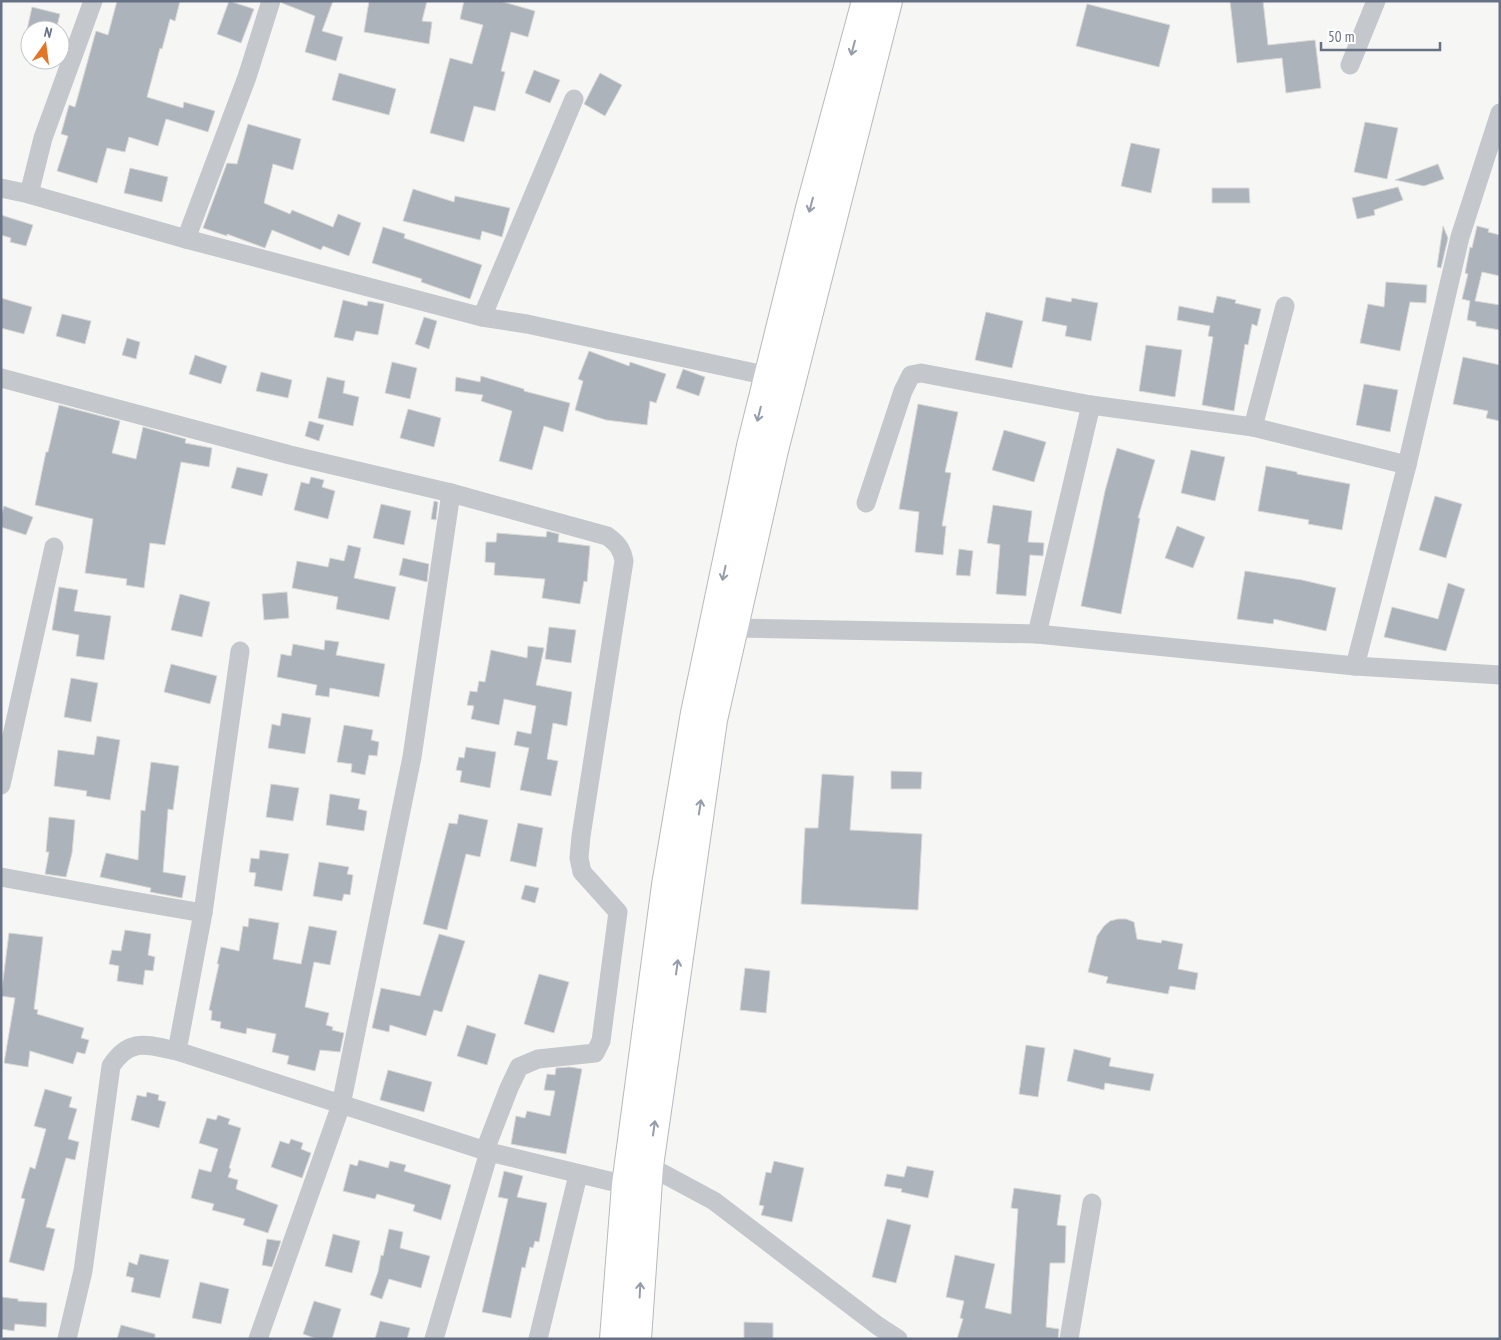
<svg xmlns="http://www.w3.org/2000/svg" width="1501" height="1340" viewBox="0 0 1501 1340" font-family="'PT Sans Narrow',sans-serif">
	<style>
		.building { fill: #adb3ba; stroke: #d8d8d6 }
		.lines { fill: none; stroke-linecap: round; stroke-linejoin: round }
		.trunk-casing { stroke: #b7b9bd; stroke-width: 30 }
		.minor { stroke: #c4c7cb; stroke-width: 19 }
		.trunk { stroke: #fff; stroke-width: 28 }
		.oneway { stroke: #949caa }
	</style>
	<rect width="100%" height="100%" fill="#f6f7f4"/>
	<!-- building -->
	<g class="building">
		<path d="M117,1H180L175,21L170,19L162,49L160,48L147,97L183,108L184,102L215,111L208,132L166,119L158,146L129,137L125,152L107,148L97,183L57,171L68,136L61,134L69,105L75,107L96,31L108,35Z"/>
		<path d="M229,1L254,9L241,43L217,34Z"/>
		<path d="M282,1H333L322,31L343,37L336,61L305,52L315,16L282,3Z"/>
		<path d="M369,1H427L422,21L432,22L429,44L364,32Z"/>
		<path d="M464,1H500L535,11L528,37L511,32L501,71L505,72L495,111L474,106L464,142L430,133L450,58L472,64L483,25L460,19Z"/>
		<path d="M1230,1H1263L1268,45L1315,40L1321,88L1286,93L1282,58L1237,63Z"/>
		<path d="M1087,4L1170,25L1159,67L1076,46Z"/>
		<path d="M32,7L60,14L56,30H27Z"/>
		<path d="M534,70L560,80L550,103L525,93Z"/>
		<path d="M339,73L396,89L389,115L332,100Z"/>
		<path d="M600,73L622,85L605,116L584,104Z"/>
		<path d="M1365,122L1398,128L1387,179L1354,172Z"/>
		<path d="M248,124L301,139L293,170L273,164L264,203L290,214L292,210L333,227L338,214L361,223L349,256L323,246L321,250L272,230L265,248L227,234V236L203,228L227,163L237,164Z"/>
		<path d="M1131,143L1160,149L1151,193L1121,186Z"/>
		<path d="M1438,164L1444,179L1424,186L1395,180Z"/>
		<path d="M130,168L168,177L162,202L124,193Z"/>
		<path d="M1398,187L1403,200L1374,210L1375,215L1357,219L1352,198Z"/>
		<path d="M1212,188H1249L1250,203H1212Z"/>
		<path d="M413,189L454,202L455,196L510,208L502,237L482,231L480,240L403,221Z"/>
		<path d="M1,215L33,225L26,246L10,242L11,238L1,235Z"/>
		<path d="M1443,226L1448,238L1441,268L1437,267Z"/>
		<path d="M1477,226L1489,229L1488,232L1500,235V276L1482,272L1475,301L1500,305V330L1476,326V322L1467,320L1470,301L1462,299L1468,274L1465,273L1470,247L1472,248Z"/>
		<path d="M383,227L405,234L404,238L482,265L470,299L421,282L422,279L372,263Z"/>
		<path d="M1386,282L1427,285L1426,303L1410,302L1400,351L1360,343L1368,304L1384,307Z"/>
		<path d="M1217,296L1236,300L1235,303L1261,309L1257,326L1252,324L1248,345L1245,344L1234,411L1202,405L1213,337L1208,336L1210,326L1177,320L1179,306L1213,313Z"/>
		<path d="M1046,297L1071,302L1072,298L1098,303L1091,341L1065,336L1067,326L1042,321Z"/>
		<path d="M1,298L32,307L24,334L1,328Z"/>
		<path d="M343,300L367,306L368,301L384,304L378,335L356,331L353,341L334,337Z"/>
		<path d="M986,312L1023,321L1012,368L975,360Z"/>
		<path d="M62,314L91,321L85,344L56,336Z"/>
		<path d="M424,317L437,321L429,349L415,344Z"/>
		<path d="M127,338L140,342L136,359L122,355Z"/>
		<path d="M1146,345L1182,350L1175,397L1139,391Z"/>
		<path d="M589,351L629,366L630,362L666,374L656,403L650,401L647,425L606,420L575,410L583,381L578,379Z"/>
		<path d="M195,355L227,366L221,384L189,374Z"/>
		<path d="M1463,357L1500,365V421L1486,418L1488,411L1453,404Z"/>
		<path d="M392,362L417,368L410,399L385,393Z"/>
		<path d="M683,369L705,377L699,396L676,388Z"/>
		<path d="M261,372L292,380L288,398L256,391Z"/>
		<path d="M481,376L524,389V391L570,403L563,432L544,426L532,470L499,461L512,411L481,401L483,395L455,391L456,377L480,382Z"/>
		<path d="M327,377L345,381L343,393L359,397L353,426L318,418Z"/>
		<path d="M1364,384L1398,390L1390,432L1356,425Z"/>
		<path d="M918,404L958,412L945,472L951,473L942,526H946L943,555L915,552L919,512L899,509Z"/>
		<path d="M59,405L120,421L112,453L136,459L143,427L186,439L185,443L212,448L209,467L181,462L165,545L150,543L144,588L126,585L127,579L85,573L93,519L35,505L46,452H48Z"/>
		<path d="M408,409L441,418L434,447L400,438Z"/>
		<path d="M309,421L324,425L319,441L305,436Z"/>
		<path d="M1004,430L1046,442L1034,482L992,470Z"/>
		<path d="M1117,448L1155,460L1138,518H1140L1121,614L1081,606L1105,491Z"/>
		<path d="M1191,450L1225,457L1215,501L1181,493Z"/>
		<path d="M1266,466L1297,472V474L1350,484L1342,530L1308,524L1309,520L1258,511Z"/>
		<path d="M237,467L268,474L262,496L231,488Z"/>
		<path d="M311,477L324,480L322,487L335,491L328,519L294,510L301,482L309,484Z"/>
		<path d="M1435,496L1462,504L1446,558L1419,550Z"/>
		<path d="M434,501L438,502L436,520L431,519Z"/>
		<path d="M381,504L411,511L404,545L373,538Z"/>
		<path d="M993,505L1032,511L1028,542L1044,543L1043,556L1030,555L1026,596L996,594L1000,545L987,543Z"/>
		<path d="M4,506L33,517L26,535L1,527V516Z"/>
		<path d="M1177,526L1205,537L1193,568L1165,558Z"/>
		<path d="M547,531L559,534L558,542L590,546L587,582L584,581L580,604L542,598L545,579L494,575L495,563L485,562L486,542H496L497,533L546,537Z"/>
		<path d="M348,545L361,548L354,578L396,587L389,620L336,609L338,597L292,588L297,561L328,567L330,558L344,561Z"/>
		<path d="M959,549L973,551L970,576L956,575Z"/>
		<path d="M403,558L429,564L427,582L399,575Z"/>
		<path d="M1245,571L1302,580L1336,588L1326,631L1274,619L1273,624L1237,619Z"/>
		<path d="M1448,583L1465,589L1446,651L1384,637L1392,607L1438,619Z"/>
		<path d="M59,587L78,590L74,611L111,616L104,660L76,656L79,635L52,630Z"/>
		<path d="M287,592L289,618L264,620L262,594Z"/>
		<path d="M180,594L210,602L202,637L171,630Z"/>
		<path d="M549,627L576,630L571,663L545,659Z"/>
		<path d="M325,640L339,642L336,655L385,664L379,697L330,688L329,697L315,695L317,685L277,677L281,654L291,656L293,644L324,650Z"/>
		<path d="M528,646L544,648L536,685L572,692L567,726L553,723L547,759L558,761L551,796L520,790L529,748L514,745L517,731L531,734L536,706L504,699L499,725L471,719L474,706L467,705L470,691L477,692L479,681L485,682L491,650L527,658Z"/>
		<path d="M171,664L217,676L210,704L164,692Z"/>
		<path d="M71,678L98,683L91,722L64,717Z"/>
		<path d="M282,713L311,718L305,754L268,748L272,724L280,726Z"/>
		<path d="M344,725L373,730L371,740L379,742L377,756L369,755L365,775L351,772L352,764L337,762Z"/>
		<path d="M97,736L120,740L110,800L86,796L87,791L54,786L58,750L94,755Z"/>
		<path d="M466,747L496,752L490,788L460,782L462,771L456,770L459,757L464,758Z"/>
		<path d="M151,762L179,766L173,810L168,809L163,872L186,876L182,898L150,892L151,888L100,877L106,853L138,860L141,810L145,811Z"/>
		<path d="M891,771L922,772L921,789H891Z"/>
		<path d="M822,774L854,776L850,830L922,834L918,910L801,904L805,828H818Z"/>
		<path d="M271,784L299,788L293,821L266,817Z"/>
		<path d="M330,794L360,799L358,809L367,811L364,831L326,825Z"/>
		<path d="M459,814L488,820L480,857L466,854L447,930L423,924L449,823L457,824Z"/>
		<path d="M49,817L75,820L72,853L66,877L45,874L49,852H46Z"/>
		<path d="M518,823L543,828L536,867L510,861Z"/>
		<path d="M260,850L289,854L282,891L254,886L256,873L249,872L251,858L259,859Z"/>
		<path d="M319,862L349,867L347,874L353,875L350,895L344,894L342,901L313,896Z"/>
		<path d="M525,885L539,888L535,903L521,899Z"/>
		<path d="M249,918L279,923L273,959L301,964L309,926L337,931L330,965L314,962L305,1007L329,1013L326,1025L333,1027L332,1030L344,1033L340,1052L320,1050L315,1071L287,1064L289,1056L272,1052L276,1034L247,1028L246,1034L220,1028L221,1022L211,1020L212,1011L209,1010L219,964H217L221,947L239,951L243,926L248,927Z"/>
		<path d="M1118,919H1126L1134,922L1137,939L1161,943L1162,940L1183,944L1178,969L1198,973L1195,990L1170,986L1168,994L1106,983L1108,977L1088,972L1097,936L1104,926L1110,921Z"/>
		<path d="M125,930L151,934L148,955L155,957L153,971L145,970L143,985L117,981L119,966L109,964L112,950L121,951Z"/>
		<path d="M9,933L43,937L34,1009L38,1010L37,1014L84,1028L81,1038L89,1040L85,1054L77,1052L73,1064L30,1051L28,1067L4,1063L15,998L1,996Z"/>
		<path d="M439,934L465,941L442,1012L434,1010L426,1036L390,1025L389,1032L372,1028L381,988L420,996Z"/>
		<path d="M745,968L770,971L766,1013L740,1010Z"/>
		<path d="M539,974L569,982L554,1033L524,1024Z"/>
		<path d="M467,1025L496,1034L487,1065L457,1056Z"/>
		<path d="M1026,1045L1045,1048L1038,1097L1019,1094Z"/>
		<path d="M1074,1049L1111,1058L1109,1066L1154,1074L1150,1091L1105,1083L1104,1090L1067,1081Z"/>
		<path d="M570,1067L582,1069L566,1154L511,1144L516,1116L525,1118L527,1111L550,1116L555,1091L544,1090L547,1074L555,1075L556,1068Z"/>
		<path d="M388,1070L432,1082L424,1112L380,1100Z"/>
		<path d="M45,1089L72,1097L69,1107L77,1109L68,1139L79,1142L75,1160L66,1158L46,1227L55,1229L44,1271L9,1262L25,1199L21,1198L30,1167L35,1169L46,1129L34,1126Z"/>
		<path d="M147,1092L159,1095L158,1100L166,1102L159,1128L131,1120L137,1095L146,1097Z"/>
		<path d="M218,1115L230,1119L228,1124L241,1128L229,1168L231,1169L228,1177L238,1180L236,1189L278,1205L268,1233L243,1225L245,1219L212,1210L214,1204L191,1198L199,1169L211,1172L218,1149L199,1143L207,1118L216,1120Z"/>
		<path d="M291,1139L303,1143L301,1149L311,1153L302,1178L271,1167L280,1141L289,1144Z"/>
		<path d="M359,1160L388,1168L390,1161L406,1165L404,1171L451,1185L441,1220L413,1211L415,1205L377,1194L375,1199L343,1191L350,1164L357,1166Z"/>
		<path d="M774,1161L804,1168L792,1222L761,1215L764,1206L759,1205L766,1172L771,1173Z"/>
		<path d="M907,1166L934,1171L928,1198L901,1192L902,1189L884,1186L887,1174L904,1177Z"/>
		<path d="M504,1171L523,1176L517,1197L547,1203L539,1242L535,1241L533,1248L530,1247L525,1268L522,1267L511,1318L482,1312L508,1199L498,1197Z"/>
		<path d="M1014,1188L1061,1195L1057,1225L1066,1226L1065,1263H1050L1046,1327L1059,1329L1058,1339H957L963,1319L960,1318L964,1301L946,1297L955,1255L995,1264L985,1308L1011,1314L1018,1209L1011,1208Z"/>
		<path d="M887,1219L911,1225L896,1283L872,1277Z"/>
		<path d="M389,1229L403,1232L400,1248L430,1256L421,1288L389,1279L382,1299L370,1295L378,1272L381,1255L383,1256Z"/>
		<path d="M333,1234L360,1241L352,1273L325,1266Z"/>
		<path d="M267,1239L281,1241L272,1267L262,1265Z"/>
		<path d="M140,1254L169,1260L160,1298L131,1292L134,1278L126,1276L129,1262L137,1265Z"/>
		<path d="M200,1282L229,1289L221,1324L192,1318Z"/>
		<path d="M1,1297L18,1299V1301L47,1303L46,1327L15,1324L14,1331L1,1329Z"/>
		<path d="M314,1301L341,1309L332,1339H317L303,1334Z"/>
		<path d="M380,1321L410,1328L407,1339H375Z"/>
		<path d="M744,1322L773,1323V1339H744Z"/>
		<path d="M121,1325L155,1334V1339H117Z"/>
	</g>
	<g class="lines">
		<!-- trunk casing -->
		<g class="trunk-casing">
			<g id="trunk">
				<path d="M614,1339L626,1185L666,885L695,713L751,446L810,208L866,1"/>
				<path d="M637,1339L649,1166L713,720L774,450L888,1"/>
			</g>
		</g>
		<!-- minor -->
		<g class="minor">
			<path d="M1350,65L1376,1"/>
			<path d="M1,188L29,194L186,239L482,317L527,324L769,376"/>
			<path d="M29,194L43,138L93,1"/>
			<path d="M186,239L247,77L271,1"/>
			<path d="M482,317L574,99"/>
			<path d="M1,378L290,455L451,493L607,536C617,543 622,549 624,561L581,836L579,858L582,872L618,912L601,1041L595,1053L538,1059L519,1067L509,1088L485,1150"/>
			<path d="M1253,427L1285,306"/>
			<path d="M866,503L903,391L911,375L921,373L1091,405L1253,427L1407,465"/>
			<path d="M733,628L1037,634L1355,666L1500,675"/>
			<path d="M1037,634L1091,405"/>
			<path d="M1355,666L1407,465L1460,237L1500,113"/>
			<path d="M1,785L54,547"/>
			<path d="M1,877L116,898L203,913"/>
			<path d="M177,1051L203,913L240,651"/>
			<path d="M649,1166L714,1201L878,1326L898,1339"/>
			<path d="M67,1339L83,1271L111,1066C130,1037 147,1045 177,1051L489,1152L626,1185"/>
			<path d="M258,1339L341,1105L412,757L451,493"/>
			<path d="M434,1339L489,1152"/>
			<path d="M538,1339L578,1175"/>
			<path d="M1069,1339L1092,1203"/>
		</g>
		<!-- trunk -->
		<use href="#trunk" class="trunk"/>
	</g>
	<!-- one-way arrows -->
	<defs><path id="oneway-shaft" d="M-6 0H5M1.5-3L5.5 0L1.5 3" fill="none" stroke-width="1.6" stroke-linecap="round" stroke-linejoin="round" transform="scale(1.25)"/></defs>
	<g class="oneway">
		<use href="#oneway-shaft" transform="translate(853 48) rotate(105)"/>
		<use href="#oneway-shaft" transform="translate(811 205) rotate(105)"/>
		<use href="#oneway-shaft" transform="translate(759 414) rotate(104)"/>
		<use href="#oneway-shaft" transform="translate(724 573) rotate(102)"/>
		<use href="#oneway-shaft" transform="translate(700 807) rotate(-81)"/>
		<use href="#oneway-shaft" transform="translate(677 967) rotate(-82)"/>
		<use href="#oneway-shaft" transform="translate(654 1128) rotate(-82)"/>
		<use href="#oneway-shaft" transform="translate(640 1290) rotate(-87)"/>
	</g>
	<!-- border -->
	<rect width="1501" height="1340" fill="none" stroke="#667185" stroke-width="5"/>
	<!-- north arrow -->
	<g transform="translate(45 45) rotate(14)"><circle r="24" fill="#ffffff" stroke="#c2c6ce"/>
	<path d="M0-4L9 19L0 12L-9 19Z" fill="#e37527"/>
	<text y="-8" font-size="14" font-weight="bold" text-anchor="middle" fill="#667185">N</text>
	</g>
	<!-- scale -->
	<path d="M1321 42v8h119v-8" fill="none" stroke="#667185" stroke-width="2.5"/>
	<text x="1328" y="42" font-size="15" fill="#667185" stroke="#ffffff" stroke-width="4" paint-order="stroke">50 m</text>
</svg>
